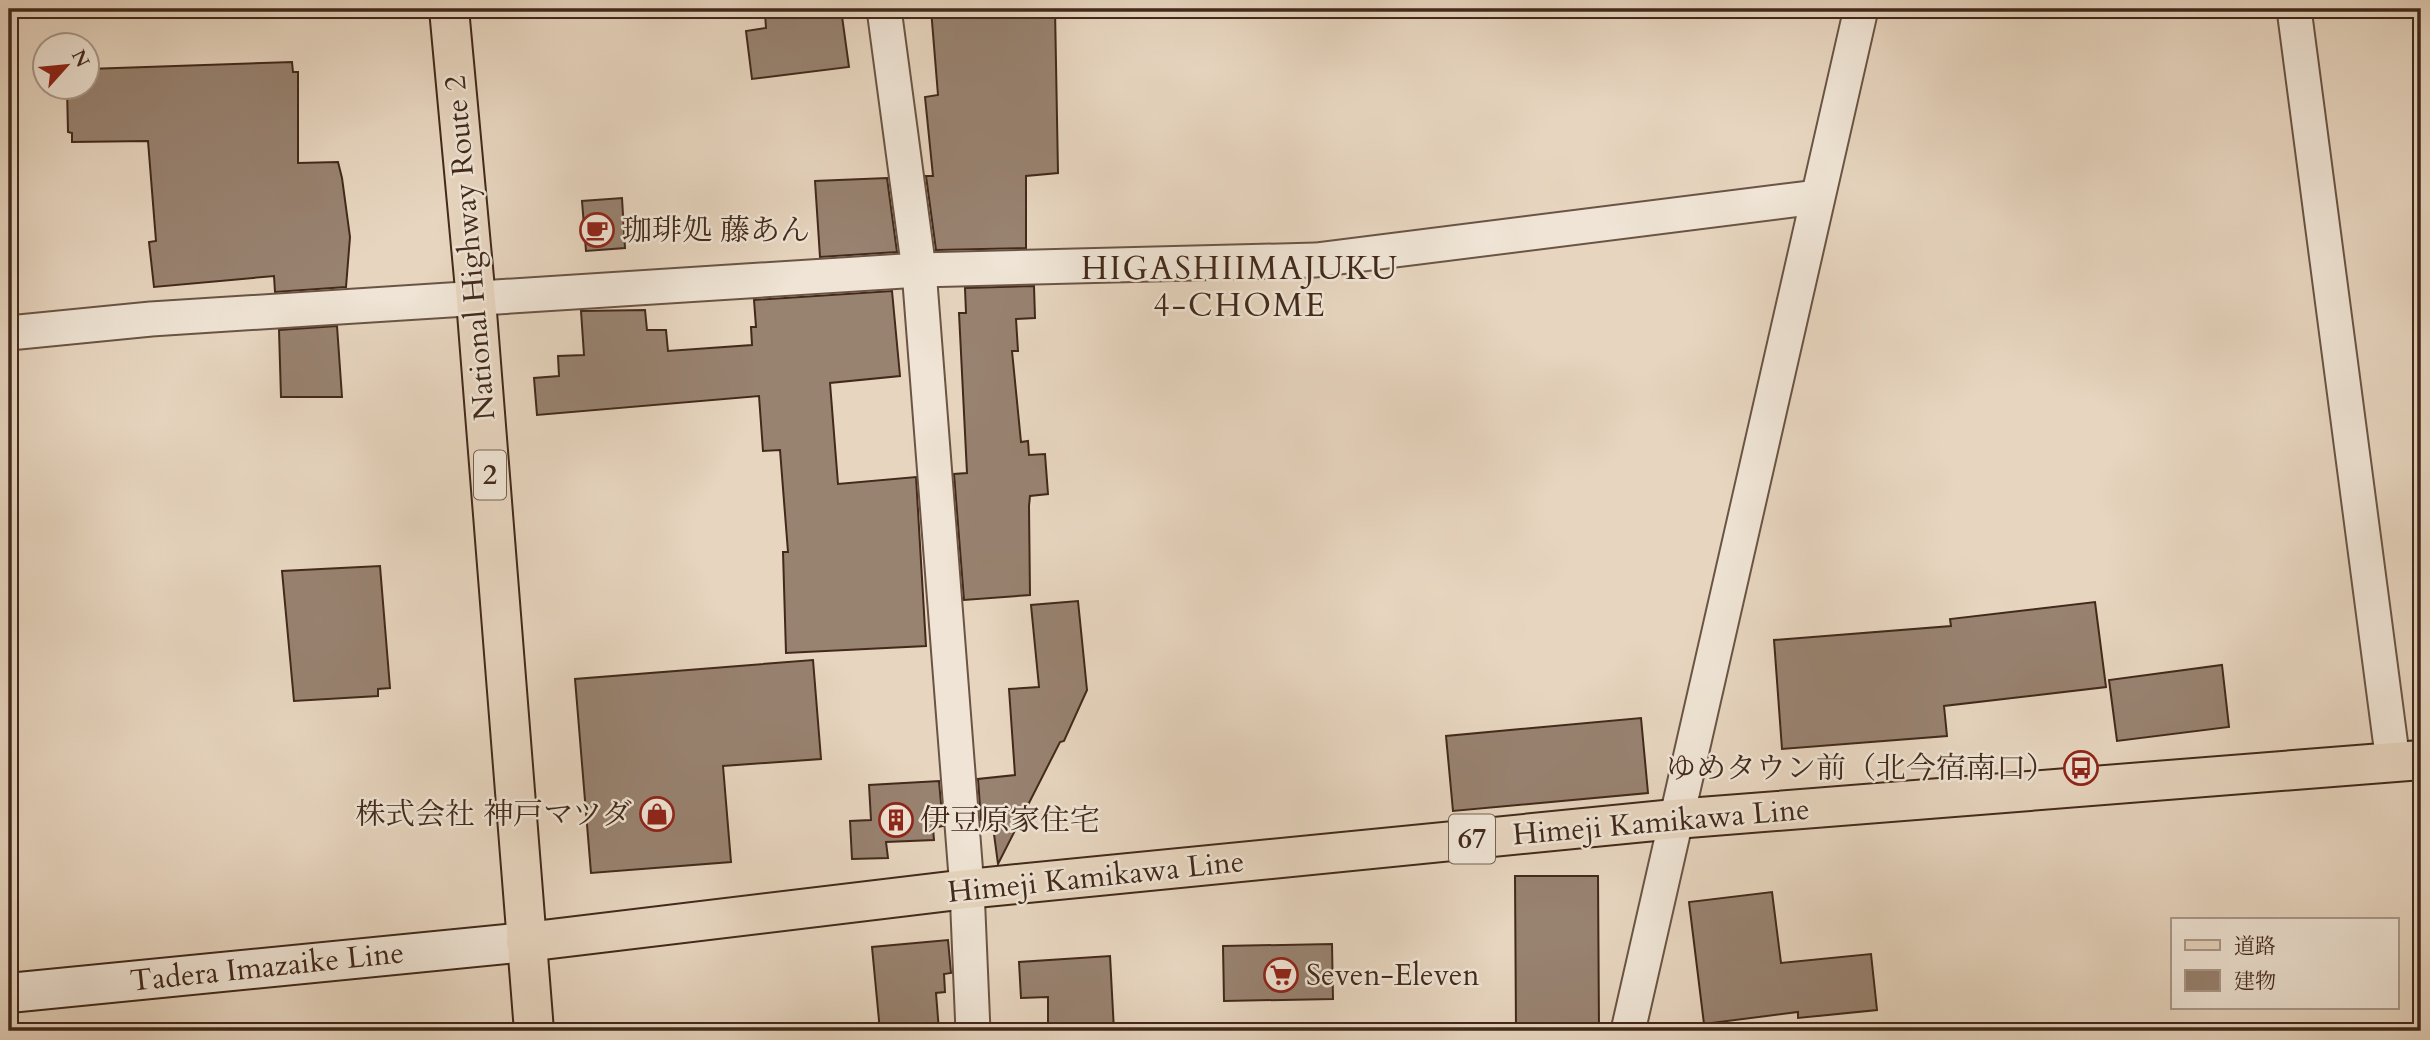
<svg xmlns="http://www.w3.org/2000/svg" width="2430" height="1040" viewBox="0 0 2430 1040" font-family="Cardo,'Noto Serif JP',serif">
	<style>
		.building { fill: #988270; stroke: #42291b; stroke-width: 2 }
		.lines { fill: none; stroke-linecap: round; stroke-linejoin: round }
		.minor-casing { stroke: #6b5444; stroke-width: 37 }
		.secondary-casing { stroke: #42291b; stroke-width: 42 }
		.primary-casing { stroke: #42291b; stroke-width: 42 }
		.trunk-casing { stroke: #42291b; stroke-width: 42 }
		.minor { stroke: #efe4d5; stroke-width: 33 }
		.secondary { stroke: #efe4d5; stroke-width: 38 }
		.primary { stroke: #e7d5bf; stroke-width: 38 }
		.trunk { stroke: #e7d5bf; stroke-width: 38 }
		.labels { text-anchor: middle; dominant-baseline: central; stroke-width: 5; stroke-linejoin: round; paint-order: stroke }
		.shield { fill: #efe4d5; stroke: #766153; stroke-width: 2 }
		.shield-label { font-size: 28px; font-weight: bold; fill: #42291b }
		.poi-label { font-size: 30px; fill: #42291b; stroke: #efe4d5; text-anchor: start }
		.street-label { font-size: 30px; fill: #42291b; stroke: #efe4d5 }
		.neighbourhood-label { font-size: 32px; letter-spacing: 2px; fill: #42291b; stroke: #efe4d5 }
	</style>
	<rect width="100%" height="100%" fill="#e7d5bf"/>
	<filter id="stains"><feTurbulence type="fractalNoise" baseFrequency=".00286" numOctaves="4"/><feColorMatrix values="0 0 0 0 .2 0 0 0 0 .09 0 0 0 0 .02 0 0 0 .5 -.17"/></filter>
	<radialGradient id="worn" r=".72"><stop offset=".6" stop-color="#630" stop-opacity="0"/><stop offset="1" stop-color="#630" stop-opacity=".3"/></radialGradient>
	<!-- building -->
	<g class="building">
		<path d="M801,9H841L849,67L752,79L746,31L766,28L765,13Z"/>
		<path d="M931,9H1055L1058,173L1026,176V248L936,250L926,176H933L925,97L938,95Z"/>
		<path d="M292,62L293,72H298V163L338,162L342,178L350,237L346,287L275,292L274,276L154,287L149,242L156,241L148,141L72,142V133L68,132L67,88H88V69Z"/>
		<path d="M887,178L897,252L820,257L815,181Z"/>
		<path d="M622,198L625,248L586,251L582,201Z"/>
		<path d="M1034,286L1035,318L1016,319L1018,351H1012L1021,442L1028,441L1029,455L1045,454L1048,494L1030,496L1029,506L1030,595L964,600L954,474L967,473L959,313H966L965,288Z"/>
		<path d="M892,291L900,376L830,383L838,484L916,477L926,646L786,653L783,552H788L780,450L763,451L759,396L537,415L534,378L559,376L558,356L584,355L581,311L645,310L647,330H666L668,351L752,345L751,327H756L754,300Z"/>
		<path d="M337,326L342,397H281L279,330Z"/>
		<path d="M380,566L390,688L378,689V696L294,701L282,571Z"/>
		<path d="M1078,601L1087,690L1064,741L1060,742L998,864L992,819L981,820L978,779L1015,775L1009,689L1039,687L1031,605Z"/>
		<path d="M2095,602L2106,687L1944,706L1947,736L1782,749L1774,640L1951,626L1950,619Z"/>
		<path d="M813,660L821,759L723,766L731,862L591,873L575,679Z"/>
		<path d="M2222,665L2229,727L2117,741L2109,680Z"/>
		<path d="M1641,718L1648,793L1453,811L1446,736Z"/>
		<path d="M939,781L943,826L933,828L934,840L886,842L888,858L852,859L850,821L871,820L869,785Z"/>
		<path d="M1515,876H1598L1599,1031H1516Z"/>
		<path d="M1772,892L1781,963L1871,954L1877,1010L1798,1018V1012L1704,1024L1689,902Z"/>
		<path d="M948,940L951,973L944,974L945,992L936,993L939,1031H880L872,947Z"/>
		<path d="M1332,944L1333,999L1224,1001L1223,946Z"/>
		<path d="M1110,956L1114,1031H1048V997L1021,998L1019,962Z"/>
	</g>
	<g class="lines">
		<!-- minor casing -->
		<g class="minor-casing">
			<g id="minor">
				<path d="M884,9L919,270L967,889L973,1031"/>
				<path d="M2294,9L2393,762"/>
				<path d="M9,333L151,319L919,270L1316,260L1817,197"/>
				<path d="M1628,1031L1861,9"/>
			</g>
		</g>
		<!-- secondary casing -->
		<g class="secondary-casing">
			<path id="secondary" d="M9,993L526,942"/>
		</g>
		<!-- primary casing -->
		<g class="primary-casing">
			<path id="primary" d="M526,942L967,889L1675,819L2421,760"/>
		</g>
		<!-- trunk casing -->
		<g class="trunk-casing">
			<path id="trunk" d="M449,9L476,300L534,1031"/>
		</g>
		<!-- minor -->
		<use href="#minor" class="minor"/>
		<!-- secondary -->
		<use href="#secondary" class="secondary"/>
		<!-- primary -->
		<use href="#primary" class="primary"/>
		<!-- trunk -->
		<use href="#trunk" class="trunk"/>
	</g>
	<!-- icons -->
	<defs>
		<g id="cafe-ring" transform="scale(1.75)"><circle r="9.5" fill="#efe4d5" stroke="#8f2418" stroke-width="1.5"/><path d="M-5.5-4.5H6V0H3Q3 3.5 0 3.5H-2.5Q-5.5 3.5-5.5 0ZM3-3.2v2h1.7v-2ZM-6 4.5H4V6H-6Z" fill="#8f2418"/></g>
		<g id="bus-ring" transform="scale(1.75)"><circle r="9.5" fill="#efe4d5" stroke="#8f2418" stroke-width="1.5"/><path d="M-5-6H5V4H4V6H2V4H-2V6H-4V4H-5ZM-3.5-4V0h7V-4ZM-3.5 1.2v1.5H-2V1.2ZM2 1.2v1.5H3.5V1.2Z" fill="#8f2418"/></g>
		<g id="shop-ring" transform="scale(1.75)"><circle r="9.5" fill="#efe4d5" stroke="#8f2418" stroke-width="1.5"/><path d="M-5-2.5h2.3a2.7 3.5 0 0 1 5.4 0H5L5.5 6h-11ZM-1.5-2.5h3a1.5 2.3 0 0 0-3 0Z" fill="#8f2418"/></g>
		<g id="building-ring" transform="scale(1.75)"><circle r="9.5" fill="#efe4d5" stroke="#8f2418" stroke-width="1.5"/><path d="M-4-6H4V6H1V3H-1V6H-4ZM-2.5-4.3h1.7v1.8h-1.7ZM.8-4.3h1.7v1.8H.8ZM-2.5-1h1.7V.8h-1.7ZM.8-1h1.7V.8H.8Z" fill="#8f2418"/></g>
		<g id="supermarket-ring" transform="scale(1.75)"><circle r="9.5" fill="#efe4d5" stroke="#8f2418" stroke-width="1.5"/><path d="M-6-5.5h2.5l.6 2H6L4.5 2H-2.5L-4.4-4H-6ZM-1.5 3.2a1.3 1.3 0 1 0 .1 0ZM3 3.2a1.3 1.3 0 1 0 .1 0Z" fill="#8f2418"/></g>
	</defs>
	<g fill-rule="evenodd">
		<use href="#cafe-ring" x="597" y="230"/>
		<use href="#bus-ring" x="2081" y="768"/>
		<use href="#shop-ring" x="657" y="814"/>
		<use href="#building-ring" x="896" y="820"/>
		<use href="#supermarket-ring" x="1281" y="975"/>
	</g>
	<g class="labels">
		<!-- shield labels -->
		<g class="shield">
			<rect x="474" y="450.5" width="32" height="49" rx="5"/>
			<rect x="1449" y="814.5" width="46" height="49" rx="5"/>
		</g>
		<g class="shield-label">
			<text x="490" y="475">2</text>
			<text x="1472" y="839">67</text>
		</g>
		<!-- poi labels -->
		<g class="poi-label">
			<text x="622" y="230">珈琲処 藤あん</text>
			<text x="2056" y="768" text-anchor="end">ゆめタウン前（北今宿南口）</text>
			<text x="632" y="814" text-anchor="end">株式会社 神戸マツダ</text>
			<text x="920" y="820">伊豆原家住宅</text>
			<text x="1306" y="975">Seven-Eleven</text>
		</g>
		<!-- street labels -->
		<g class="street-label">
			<text transform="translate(470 248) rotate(-95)">National Highway Route 2</text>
			<text transform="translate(1661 822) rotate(-5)">Himeji Kamikawa Line</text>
			<text transform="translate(1096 877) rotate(-6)">Himeji Kamikawa Line</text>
			<text transform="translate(267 967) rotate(-6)">Tadera Imazaike Line</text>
		</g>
		<!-- neighbourhood labels -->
		<g class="neighbourhood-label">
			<text x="1240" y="269">HIGASHIIMAJUKU<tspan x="1240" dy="37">4-CHOME</tspan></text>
		</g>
	</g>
	<!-- margin -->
	<rect width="2430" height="1040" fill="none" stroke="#e7d5bf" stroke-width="35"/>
	<rect x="10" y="10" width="2409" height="1019" fill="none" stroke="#42291b" stroke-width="3.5"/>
	<rect x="18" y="18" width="2395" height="1005" fill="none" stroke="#42291b" stroke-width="2"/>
	<!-- legend -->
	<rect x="2171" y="918" width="228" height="91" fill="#efe4d5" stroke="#aa998b" stroke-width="2"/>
	<rect x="2185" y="940" width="35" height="10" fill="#e7d5bf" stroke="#aa998b" stroke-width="2"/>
	<text x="2234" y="953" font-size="21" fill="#42291b">道路</text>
	<rect x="2185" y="970" width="35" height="21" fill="#988270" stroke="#aa998b" stroke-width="2"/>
	<text x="2234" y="988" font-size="21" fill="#42291b">建物</text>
	<!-- north arrow -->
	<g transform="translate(66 66) rotate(63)"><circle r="33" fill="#efe4d5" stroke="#aa998b" stroke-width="2"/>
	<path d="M0-5L12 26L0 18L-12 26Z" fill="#8f2418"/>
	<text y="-10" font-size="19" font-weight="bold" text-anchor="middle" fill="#42291b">N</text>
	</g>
	<rect width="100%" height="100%" filter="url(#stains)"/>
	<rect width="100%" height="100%" fill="url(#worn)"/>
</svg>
